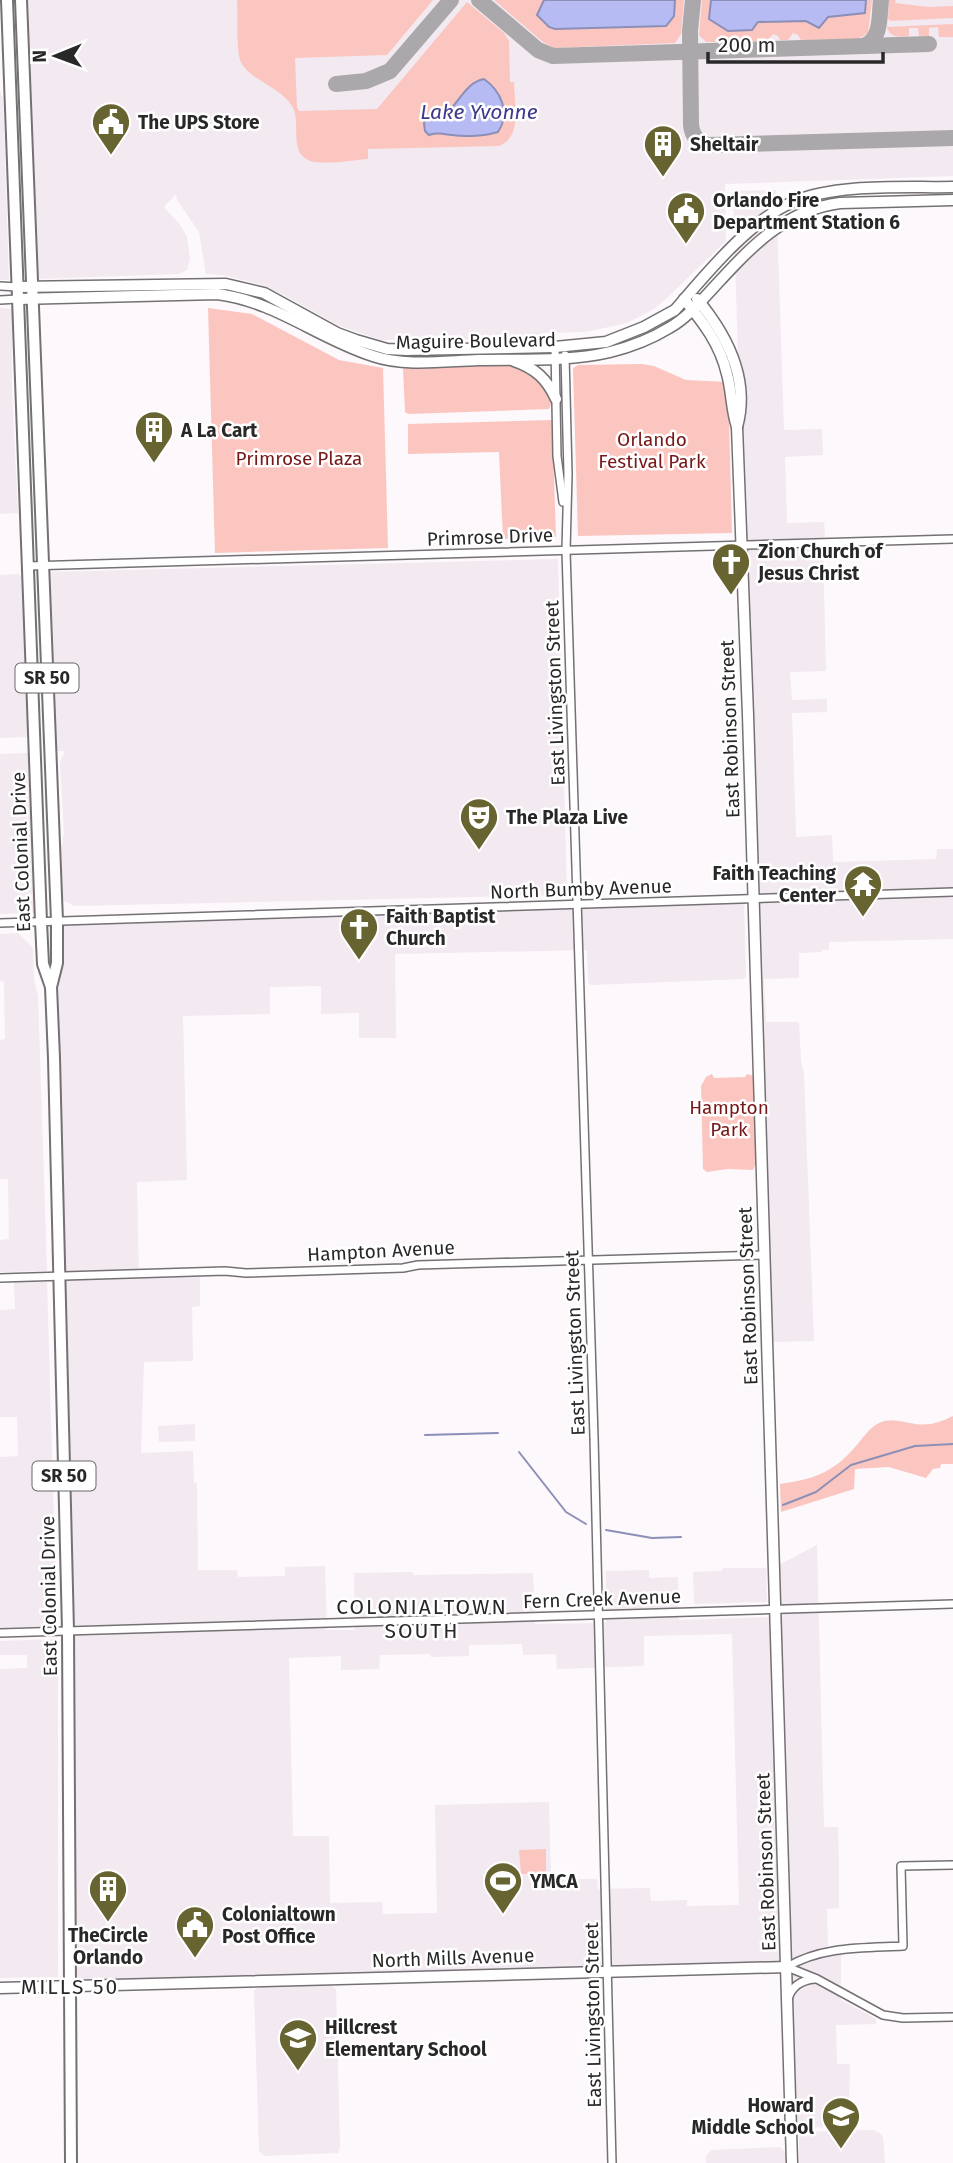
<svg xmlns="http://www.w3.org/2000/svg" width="953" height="2163" viewBox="0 0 953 2163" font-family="'Fira Sans',sans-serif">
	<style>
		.built { fill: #f3e9f1; fill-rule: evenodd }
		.green { fill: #fcc6c0; fill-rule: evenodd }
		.water { fill: #b6bbf4; stroke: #8c8fb7; stroke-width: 2 }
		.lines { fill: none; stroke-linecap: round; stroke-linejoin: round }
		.stream { stroke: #8c8fb7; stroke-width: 2 }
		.taxiway { stroke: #aaa8aa; stroke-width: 16 }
		.minor-casing { stroke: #747174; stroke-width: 10 }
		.major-casing { stroke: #747174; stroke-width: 13 }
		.highway-casing { stroke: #747174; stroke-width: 14 }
		.minor { stroke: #fff; stroke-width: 7 }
		.major { stroke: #fff; stroke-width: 10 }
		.highway { stroke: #fff; stroke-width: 10 }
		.labels { text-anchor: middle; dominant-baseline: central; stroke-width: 5; stroke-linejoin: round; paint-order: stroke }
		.shield { fill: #fff; stroke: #696869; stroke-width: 2 }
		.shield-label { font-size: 18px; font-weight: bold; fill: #292829 }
		.poi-label { font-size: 19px; font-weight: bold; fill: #292829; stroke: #fff; text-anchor: start }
		.street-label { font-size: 19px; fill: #292829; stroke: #fff }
		.park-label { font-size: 19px; fill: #771717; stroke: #fff }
		.water-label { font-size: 21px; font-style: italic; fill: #3d3a8b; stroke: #fff }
		.neighbourhood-label { font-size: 21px; letter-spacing: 2px; fill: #292829; stroke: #fff }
	</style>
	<rect width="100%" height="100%" fill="#fcf8fb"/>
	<!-- built -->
	<g class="built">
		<path d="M28,0H953V176L725,184L726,241L668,297L654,309L627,323L586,332L542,333V339L381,340L340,326L278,292L259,284L222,275L206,274L199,232L177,200L176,194L164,207L181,226L187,237L190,259L187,270L179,274L38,279Z"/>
		<path d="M0,91L3,98L9,280H0Z"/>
		<path d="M776,190L784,430L822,429L823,455L785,457L787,523L824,522L825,535L823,551L826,671L790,672L792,700L827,699V712L792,713L796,837L832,835L833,862L936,859L937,849H953V939L829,942V950H822V952L799,953V978L764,979L766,1022H799L801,1061L804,1074L814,1341L768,1342L733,191Z"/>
		<path d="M0,308L12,309V392L18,513L0,514Z"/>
		<path d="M558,559L567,895L74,906L63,900L61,849L64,833L60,762L65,751H55L50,572Z"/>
		<path d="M18,574L22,577L28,737L0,738V575Z"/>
		<path d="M28,753L34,913L0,914V754Z"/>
		<path d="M744,900L746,977L743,979L591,985L588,982L587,950L395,954L396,1038H359V1013L321,1014V986L270,987V1014L183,1016L187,1180L137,1182L139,1278L200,1277V1306L192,1307L193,1361L144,1362L141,1453L193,1451L194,1483H197L198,1570H237L238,1577L285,1576V1567L325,1566L327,1630H355L354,1573L413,1572V1575L533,1573L535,1624L606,1623V1571L649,1570V1578L678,1577L679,1620L776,1617L775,1567L817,1545L824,1827H838L839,1861V1908L827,1909L828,1949H841V2000L876,2019V2024L836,2025L837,2064H850L849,2106H837L838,2127L791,2128L786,1965L70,1987L48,921ZM732,1634L739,1905L687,1906V1900L651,1901L650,1888L598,1889L597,1879H551L549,1802L435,1805L437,1913L383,1914L382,1902L330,1903L329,1836H293L289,1658L341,1656V1670L379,1669L380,1655L430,1654L431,1657L469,1656V1645L522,1644L523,1655L556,1654L557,1669L644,1666V1636Z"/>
		<path d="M18,933L33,948L34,979L38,996L47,1271L0,1272V1240L9,1239L8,1179H0V1040L5,1039L4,982L0,981V934Z"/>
		<path d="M14,1282H47L57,1626L0,1628V1457L18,1456L17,1417H0V1310L15,1309Z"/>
		<path d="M195,1424V1441L159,1442L158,1426Z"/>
		<path d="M722,1568H766L767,1602L694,1604L693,1572L722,1571Z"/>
		<path d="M58,1639V1977L0,1978V1669L27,1668V1655H0V1641Z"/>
		<path d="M331,1985L336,1989L340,2147L338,2153L264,2156L259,2151L254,1991L258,1987Z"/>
		<path d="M873,2130L881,2134L883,2138L885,2163H799V2132Z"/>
		<path d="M780,2147L786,2153V2163H706V2156L711,2150Z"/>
	</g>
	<!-- green -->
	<g class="green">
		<path d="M237,0H433L387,55L295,58L297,107L299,111L377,109L467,2L504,33L509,41L510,82H514C514,103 523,137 499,146L368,149V159C355,160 319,166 308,160C288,150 302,122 292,106C282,88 246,78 240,60C236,46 238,16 237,0ZM473,83L498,132C475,140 448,134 425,131L424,123L447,115Z"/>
		<path d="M494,0H544L537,15L549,27L555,29L597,27L674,16L675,0H684L681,34L675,43L554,48L543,42Z"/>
		<path d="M702,0H711L709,19L754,26L758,22L806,21L819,28L828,17L865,13L866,0H872L868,33L858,39L801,40L798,35L793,33L788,40H780L778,36L773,34L767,41L706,42L699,35Z"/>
		<path d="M889,0H896L895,3L929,7L953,6V18L891,21L888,19Z"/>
		<path d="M953,24V37H939L938,27L929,28V36H919L918,28H909V36C899,37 890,38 887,27Z"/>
		<path d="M208,308L252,314L339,360L383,368L388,548L215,553Z"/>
		<path d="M515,364L543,381L552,402L549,409L408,414L405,412L403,369L405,365Z"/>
		<path d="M642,364L654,366L686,380L728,382L732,533L578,536L573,368L578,365Z"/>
		<path d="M552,420L556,537L503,539L499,452L408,454V424Z"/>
		<path d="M712,1074L714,1078L745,1077L747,1074L753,1076L757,1161L753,1170L728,1169L707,1172L703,1169L701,1086L706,1077Z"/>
		<path d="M953,1416V1464H941L940,1468L933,1469L926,1478L889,1467L855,1469L854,1489L781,1512L780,1484C814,1479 833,1473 856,1446C863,1438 869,1428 879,1423C893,1417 903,1423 916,1424C930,1426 941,1422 953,1416Z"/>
		<path d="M546,1849V1874H521L519,1850Z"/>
	</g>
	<!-- water -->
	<g class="water">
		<path d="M544,0H675L674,16L666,26L555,29L549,27L537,15Z"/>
		<path d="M711,0H866L865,13L828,17L819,28L806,21L758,22L752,30L728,31L709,19Z"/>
		<path d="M484,79C501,91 511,113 498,132C485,136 466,137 452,135C442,134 439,132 429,135L425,131L424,123L426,119L431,117L436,119C457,112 462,83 484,79Z"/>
	</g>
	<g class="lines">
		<!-- stream -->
		<g class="stream">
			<path d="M425,1435L498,1433"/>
			<path d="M519,1452L566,1512L586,1524"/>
			<path d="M783,1505L816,1492L851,1465L915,1446L953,1444"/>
			<path d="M606,1530L652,1538L681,1537"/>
		</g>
		<!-- taxiway -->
		<g class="taxiway">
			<path d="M479,0L538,50L553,56L929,44"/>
			<path d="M693,0L690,31L691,125C692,136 698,143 709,145L953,138"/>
			<path d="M864,46C882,39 879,16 881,0"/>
			<path d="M336,84L366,81L390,71L451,0"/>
		</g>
		<!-- minor casing -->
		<g class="minor-casing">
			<g id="minor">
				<path d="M0,286L18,287"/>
				<path d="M0,300L18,299"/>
				<path d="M555,347L557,456L563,502"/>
				<path d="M565,355L568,474L566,551L594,1437L612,2163"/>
				<path d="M28,566L953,539"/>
				<path d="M0,923L953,892"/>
				<path d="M0,1278L225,1271L246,1273L403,1268L418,1265L764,1255"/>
				<path d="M0,1633L953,1604"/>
				<path d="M787,1967C822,1946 864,1948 903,1946L901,1866L953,1865"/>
				<path d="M787,1967L817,1979L883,2015L903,2018L953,2017"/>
				<path d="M788,1999C792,1985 802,1980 815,1979"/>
			</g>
		</g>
		<!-- major casing -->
		<g class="major-casing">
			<g id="major">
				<path d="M18,287L226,284L264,293L337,333L356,340L387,349L406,350L555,347L606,342L644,327L675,310C706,274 750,220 793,202C837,183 905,188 953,187"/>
				<path d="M18,299L217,294C275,301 319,339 373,356C405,367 445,361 478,360C521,359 568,362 610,352C630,347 651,339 669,328C687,318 701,301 715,286C751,247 785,210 840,203L953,200"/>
				<path d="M684,299C703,322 720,344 727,374C732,392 731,409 737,427L748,715L792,2163"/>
				<path d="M697,299C727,335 750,380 737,427"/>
				<path d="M514,361C535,368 547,379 556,399"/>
				<path d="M0,1988L787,1967"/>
			</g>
		</g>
		<!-- highway casing -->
		<g class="highway-casing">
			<g id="highway">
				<path d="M7,0L41,922L43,964L51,987L54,1058L68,1630L71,2163"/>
				<path d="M21,0L57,921V963L51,987"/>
			</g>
		</g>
		<!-- minor -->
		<use href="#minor" class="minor"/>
		<!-- major -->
		<use href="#major" class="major"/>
		<!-- highway -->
		<use href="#highway" class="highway"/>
	</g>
	<!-- icons -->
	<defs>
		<g id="civic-pin" transform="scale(2.0125)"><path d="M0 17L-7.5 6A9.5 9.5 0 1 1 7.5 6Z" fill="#676431" stroke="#fff"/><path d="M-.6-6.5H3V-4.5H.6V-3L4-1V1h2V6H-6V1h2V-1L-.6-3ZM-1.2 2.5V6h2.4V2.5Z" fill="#fff"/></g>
		<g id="building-pin" transform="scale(2.0125)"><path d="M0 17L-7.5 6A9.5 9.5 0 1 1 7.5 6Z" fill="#676431" stroke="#fff"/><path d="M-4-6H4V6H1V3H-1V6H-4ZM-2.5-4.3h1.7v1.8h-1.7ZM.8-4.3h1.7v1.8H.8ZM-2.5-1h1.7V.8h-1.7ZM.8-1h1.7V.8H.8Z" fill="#fff"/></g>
		<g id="church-pin" transform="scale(2.0125)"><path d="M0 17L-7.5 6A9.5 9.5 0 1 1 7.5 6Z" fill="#676431" stroke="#fff"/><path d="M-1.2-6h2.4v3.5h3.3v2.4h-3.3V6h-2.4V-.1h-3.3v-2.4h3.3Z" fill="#fff"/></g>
		<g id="theatre-pin" transform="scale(2.0125)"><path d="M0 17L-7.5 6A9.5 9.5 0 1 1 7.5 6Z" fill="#676431" stroke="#fff"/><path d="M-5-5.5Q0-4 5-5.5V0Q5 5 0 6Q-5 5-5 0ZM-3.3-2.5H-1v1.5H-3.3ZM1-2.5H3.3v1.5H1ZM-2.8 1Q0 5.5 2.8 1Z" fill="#fff"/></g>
		<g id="temple-pin" transform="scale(2.0125)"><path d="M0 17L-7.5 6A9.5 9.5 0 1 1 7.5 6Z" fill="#676431" stroke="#fff"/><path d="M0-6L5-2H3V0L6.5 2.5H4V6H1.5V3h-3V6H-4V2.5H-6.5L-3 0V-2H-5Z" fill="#fff"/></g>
		<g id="stadium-pin" transform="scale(2.0125)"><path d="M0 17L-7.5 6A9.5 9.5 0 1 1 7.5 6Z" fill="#676431" stroke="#fff"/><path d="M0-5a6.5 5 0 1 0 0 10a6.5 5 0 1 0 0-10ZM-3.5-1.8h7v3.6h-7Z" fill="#fff"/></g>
		<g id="school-pin" transform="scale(2.0125)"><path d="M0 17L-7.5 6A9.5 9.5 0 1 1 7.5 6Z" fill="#676431" stroke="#fff"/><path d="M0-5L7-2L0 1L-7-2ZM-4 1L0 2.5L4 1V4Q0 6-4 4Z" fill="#fff"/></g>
	</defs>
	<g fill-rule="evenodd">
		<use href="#civic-pin" x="111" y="122"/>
		<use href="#building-pin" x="663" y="144"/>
		<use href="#civic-pin" x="686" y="211"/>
		<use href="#building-pin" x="154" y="430"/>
		<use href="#church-pin" x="731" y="562"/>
		<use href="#theatre-pin" x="479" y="817"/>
		<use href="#temple-pin" x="863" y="884"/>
		<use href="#church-pin" x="359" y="927"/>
		<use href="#stadium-pin" x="503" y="1881"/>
		<use href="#building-pin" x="108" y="1889"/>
		<use href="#civic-pin" x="195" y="1925"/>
		<use href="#school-pin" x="298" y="2038"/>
		<use href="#school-pin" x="841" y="2116"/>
	</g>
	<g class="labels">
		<!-- shield labels -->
		<g class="shield">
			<rect x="15.5" y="663.5" width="63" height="29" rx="5"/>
			<rect x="32.5" y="1461.5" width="63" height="29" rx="5"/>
		</g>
		<g class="shield-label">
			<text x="47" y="678">SR 50</text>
			<text x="64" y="1476">SR 50</text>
		</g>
		<!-- poi labels -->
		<g class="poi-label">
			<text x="138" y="122">The UPS Store</text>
			<text x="690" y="144">Sheltair</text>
			<text x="713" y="200">Orlando Fire<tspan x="713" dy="22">Department Station 6</tspan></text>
			<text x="181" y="430">A La Cart</text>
			<text x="758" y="551">Zion Church of<tspan x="758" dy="22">Jesus Christ</tspan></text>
			<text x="506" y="817">The Plaza Live</text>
			<text x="836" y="873" text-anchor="end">Faith Teaching<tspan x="836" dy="22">Center</tspan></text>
			<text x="386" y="916">Faith Baptist<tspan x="386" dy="22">Church</tspan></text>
			<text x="530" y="1881">YMCA</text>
			<text x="222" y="1914">Colonialtown<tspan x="222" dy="22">Post Office</tspan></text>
			<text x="108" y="1935" text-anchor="middle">TheCircle<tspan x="108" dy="22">Orlando</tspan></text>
			<text x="325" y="2027">Hillcrest<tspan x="325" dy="22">Elementary School</tspan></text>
			<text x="814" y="2105" text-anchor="end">Howard<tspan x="814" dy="22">Middle School</tspan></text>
		</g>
		<!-- street labels -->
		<g class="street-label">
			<text transform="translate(476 341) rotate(-1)">Maguire Boulevard</text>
			<text transform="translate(490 537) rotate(-2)">Primrose Drive</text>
			<text transform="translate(555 693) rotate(-92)">East Livingston Street</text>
			<text transform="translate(730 729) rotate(-92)">East Robinson Street</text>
			<text transform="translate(21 852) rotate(-92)">East Colonial Drive</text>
			<text transform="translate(581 889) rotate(-2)">North Bumby Avenue</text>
			<text transform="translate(381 1251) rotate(-3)">Hampton Avenue</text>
			<text transform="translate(748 1296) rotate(-92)">East Robinson Street</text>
			<text transform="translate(575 1343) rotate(-92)">East Livingston Street</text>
			<text transform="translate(49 1596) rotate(-91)">East Colonial Drive</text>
			<text transform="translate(602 1599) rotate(-2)">Fern Creek Avenue</text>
			<text transform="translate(766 1862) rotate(-92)">East Robinson Street</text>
			<text transform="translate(453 1958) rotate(-2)">North Mills Avenue</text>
			<text transform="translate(593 2015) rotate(-91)">East Livingston Street</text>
		</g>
		<!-- park labels -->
		<g class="park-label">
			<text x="652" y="439">Orlando<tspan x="652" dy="22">Festival Park</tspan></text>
			<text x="299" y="458">Primrose Plaza</text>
			<text x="729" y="1107">Hampton<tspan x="729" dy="22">Park</tspan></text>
		</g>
		<!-- water labels -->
		<g class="water-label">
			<text x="479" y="112">Lake Yvonne</text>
		</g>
		<!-- neighbourhood labels -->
		<g class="neighbourhood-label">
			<text x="422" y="1607">COLONIALTOWN<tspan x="422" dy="24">SOUTH</tspan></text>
			<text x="70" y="1987">MILLS 50</text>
		</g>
	</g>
	<!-- north arrow -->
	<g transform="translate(56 56) rotate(269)" stroke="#ffffff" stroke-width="5" paint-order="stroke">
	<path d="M0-5L12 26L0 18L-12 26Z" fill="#292829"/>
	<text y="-10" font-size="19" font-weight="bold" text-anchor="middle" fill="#292829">N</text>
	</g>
	<!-- scale -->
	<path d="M708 52v10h175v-10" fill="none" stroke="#292829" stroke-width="3.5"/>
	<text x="718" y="52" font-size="21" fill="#292829" stroke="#ffffff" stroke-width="5" paint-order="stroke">200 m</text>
</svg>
